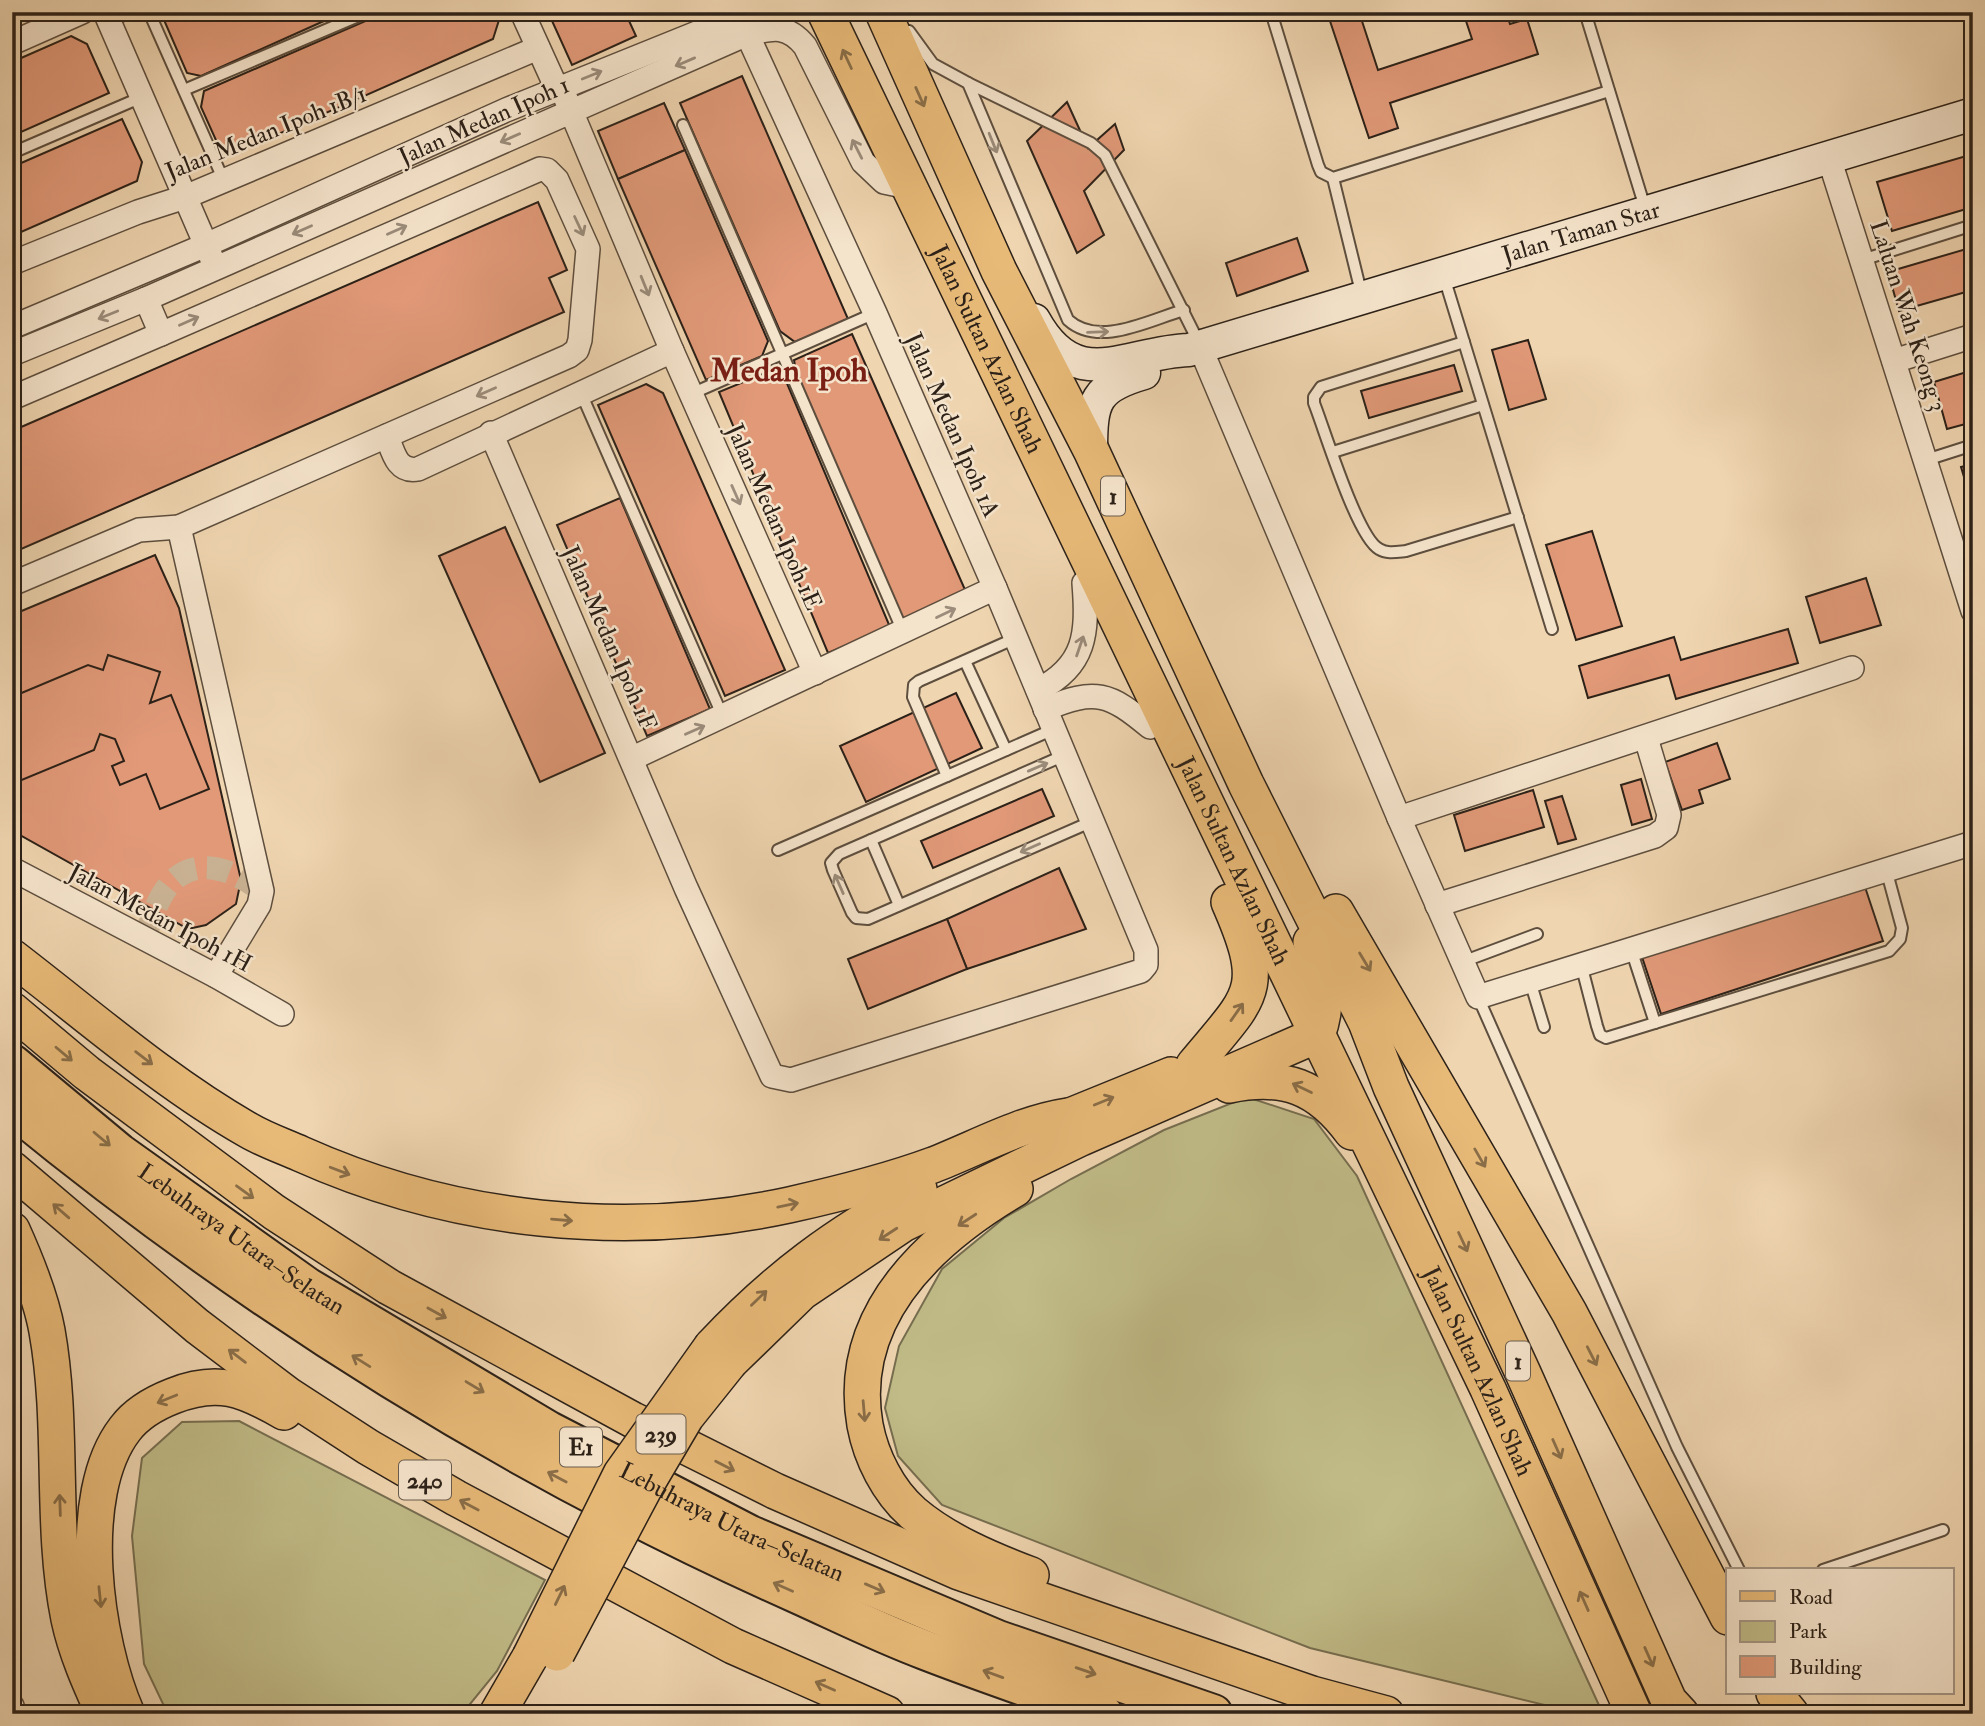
<svg xmlns="http://www.w3.org/2000/svg" width="1985" height="1726" viewBox="0 0 1985 1726" font-family="'IM FELL Double Pica',serif">
	<style>
		.green { fill: #c0bb87; stroke: #766e50; stroke-width: 2 }
		.building { fill: #e19978; stroke: #2c2118; stroke-width: 2 }
		.lines { fill: none; stroke-linecap: round; stroke-linejoin: round }
		.street-tunnel { stroke: #c8b192; stroke-width: 23; stroke-dasharray: 23 11; stroke-linecap: butt }
		.lane-casing { stroke: #5d4e3e; stroke-width: 14 }
		.street-casing { stroke: #5d4e3e; stroke-width: 26 }
		.secondary-casing { stroke: #2c2118; stroke-width: 35 }
		.primary-casing { stroke: #2c2118; stroke-width: 38 }
		.highway-casing { stroke: #2c2118; stroke-width: 42 }
		.lane { stroke: #f5e4cc; stroke-width: 10 }
		.street { stroke: #f5e4cc; stroke-width: 23 }
		.secondary { stroke: #f5e4cc; stroke-width: 32 }
		.primary { stroke: #e8ba78; stroke-width: 35 }
		.highway { stroke: #e8ba78; stroke-width: 38 }
		.primary-bridge-casing { stroke: #2c2118; stroke-width: 38; stroke-linecap: butt }
		.primary-bridge { stroke: #e8ba78; stroke-width: 35 }
		.oneway { stroke: #8a6e48 }
		.oneway2 { stroke: #9b8c7b }
		.labels { text-anchor: middle; dominant-baseline: central; stroke-width: 5; stroke-linejoin: round; paint-order: stroke }
		.shield { fill: #f5e4cc; stroke: #685c4e; stroke-width: 2 }
		.shield-label { font-size: 23px; font-weight: bold; fill: #2c2118 }
		.street-label { font-size: 24px; fill: #2c2118; stroke: #f5e4cc }
		.district-label { font-size: 32px; font-weight: bold; fill: #7a1f14; stroke: #f5e4cc }
	</style>
	<rect width="100%" height="100%" fill="#efd5b0"/>
	<filter id="stains"><feTurbulence type="fractalNoise" baseFrequency=".00286" numOctaves="4"/><feColorMatrix values="0 0 0 0 .2 0 0 0 0 .09 0 0 0 0 .02 0 0 0 .5 -.17"/></filter>
	<radialGradient id="worn" r=".72"><stop offset=".6" stop-color="#630" stop-opacity="0"/><stop offset="1" stop-color="#630" stop-opacity=".3"/></radialGradient>
	<!-- green -->
	<g class="green">
		<path d="M1247,1097L1314,1119L1357,1176L1603,1714H1582L1310,1648L942,1505L898,1456L885,1408L899,1346L942,1269L1004,1218L1071,1179L1164,1130Z"/>
		<path d="M239,1421L545,1580L497,1671L462,1714H173L163,1704L144,1664L132,1536L142,1458L182,1422Z"/>
	</g>
	<!-- building -->
	<g class="building">
		<path d="M180,12H344L201,76L187,73L164,20Z"/>
		<path d="M386,12H496L499,20L493,39L224,158L201,107L204,91Z"/>
		<path d="M548,12H625L636,36L572,65Z"/>
		<path d="M1327,12H1359L1378,70L1472,39L1463,12H1506L1510,24L1527,19L1538,54L1390,103L1398,128L1369,138Z"/>
		<path d="M71,36L87,44L109,93L12,136V62Z"/>
		<path d="M742,76L848,319L795,342L780,331L680,103Z"/>
		<path d="M1067,102L1088,148L1115,124L1124,150L1084,191L1104,235L1077,253L1027,141Z"/>
		<path d="M664,103L685,150L618,179L598,131Z"/>
		<path d="M122,119L142,162L137,181L12,236V167Z"/>
		<path d="M685,150L768,341L762,356L706,380L618,179Z"/>
		<path d="M1973,154V207L1892,231L1877,182Z"/>
		<path d="M538,202L567,270L549,278L564,312L12,553V431Z"/>
		<path d="M1297,238L1308,271L1237,296L1226,263Z"/>
		<path d="M1973,247V290L1899,311L1888,272Z"/>
		<path d="M852,334L966,592L903,619L798,383L794,360Z"/>
		<path d="M1528,340L1546,399L1509,410L1492,350Z"/>
		<path d="M1454,365L1462,391L1369,418L1361,391Z"/>
		<path d="M1973,370V422L1947,429L1934,382Z"/>
		<path d="M770,371L786,381L890,627L828,653L719,392Z"/>
		<path d="M646,384L663,393L785,670L725,696L598,405Z"/>
		<path d="M1973,464V507L1961,467Z"/>
		<path d="M620,498L710,709L647,736L557,525Z"/>
		<path d="M505,527L605,753L540,782L439,556Z"/>
		<path d="M1592,531L1622,626L1576,640L1546,545Z"/>
		<path d="M155,555L179,608L241,880L236,904L206,925L188,929L20,835L12,817V615Z"/>
		<path d="M1866,578L1881,625L1820,643L1806,597Z"/>
		<path d="M1788,629L1798,663L1676,699L1669,675L1588,698L1579,666L1674,637L1681,660Z"/>
		<path d="M108,655L160,672L150,703L171,695L209,789L160,809L146,774L120,785L112,766L124,761L115,739L100,734L94,750L12,784V697L88,665L103,670Z"/>
		<path d="M956,693L982,748L866,802L840,746Z"/>
		<path d="M1717,743L1730,779L1699,790L1703,803L1682,810L1665,762Z"/>
		<path d="M1641,779L1652,819L1632,825L1621,785Z"/>
		<path d="M1042,789L1054,816L933,868L921,841Z"/>
		<path d="M1533,790L1544,827L1465,851L1454,815Z"/>
		<path d="M1562,796L1576,839L1558,844L1545,801Z"/>
		<path d="M1059,868L1086,929L967,969L947,919Z"/>
		<path d="M1862,878L1883,941L1661,1014L1640,951Z"/>
		<path d="M947,919L967,969L868,1009L848,959Z"/>
	</g>
	<g class="lines">
		<!-- street-tunnel -->
		<path class="street-tunnel" d="M144,938C151,922 157,898 170,884C196,854 236,871 262,891"/>
		<!-- lane casing -->
		<g class="lane-casing">
			<g id="lane">
				<path d="M149,12L224,181"/>
				<path d="M1271,12L1318,165L1321,172L1333,178L1609,91"/>
				<path d="M1585,12L1646,211"/>
				<path d="M109,21L131,12"/>
				<path d="M909,31L933,64L968,83L1068,320C1099,348 1149,320 1184,310"/>
				<path d="M968,83L1091,143L1105,155L1200,345"/>
				<path d="M184,90L368,12"/>
				<path d="M683,125L904,634"/>
				<path d="M12,153L142,97"/>
				<path d="M1333,178L1362,296"/>
				<path d="M1862,260L1973,225"/>
				<path d="M1444,277L1552,629"/>
				<path d="M1464,342L1321,387L1314,397V403C1325,431 1357,537 1379,549C1387,554 1396,552 1406,551L1518,517"/>
				<path d="M581,393L723,717"/>
				<path d="M691,394L875,313"/>
				<path d="M1333,452L1483,405"/>
				<path d="M1926,460L1973,445"/>
				<path d="M1016,638L919,681L914,685L913,697L947,776L1054,729"/>
				<path d="M965,661L1006,750"/>
				<path d="M1065,755L839,854L831,863L833,870L852,913L856,918L868,919L1093,821"/>
				<path d="M871,840L899,905"/>
				<path d="M778,850L947,776"/>
				<path d="M1631,949L1655,1023"/>
				<path d="M1462,962L1537,934"/>
				<path d="M1581,964L1597,1026L1600,1035L1606,1038L1889,951L1900,939L1902,928L1886,869"/>
				<path d="M1530,981L1544,1027"/>
				<path d="M1478,997L1677,1447L1739,1570"/>
				<path d="M1823,1570L1943,1530"/>
			</g>
		</g>
		<!-- street casing -->
		<g class="street-casing">
			<g id="street">
				<path d="M105,12L212,259"/>
				<path d="M522,12L557,89"/>
				<path d="M12,43L82,12"/>
				<path d="M566,99L672,351L815,673"/>
				<path d="M1829,158L1973,611"/>
				<path d="M12,263L138,212L185,197L538,48"/>
				<path d="M12,327L206,245L506,110L749,12"/>
				<path d="M1200,347L1399,818L1478,997L1973,843"/>
				<path d="M12,354L146,299L747,34C773,28 787,24 805,46L863,162L884,182L908,187"/>
				<path d="M1894,361L1973,336"/>
				<path d="M12,398L161,334"/>
				<path d="M491,433L686,888L772,1076L791,1080L1141,971L1146,965V950L995,588L875,313L737,12"/>
				<path d="M387,436C393,452 397,473 418,469L672,351"/>
				<path d="M179,527L262,891L259,905L216,976"/>
				<path d="M12,584L139,530L179,527L569,356L577,350L580,340L588,249L557,180L547,170L540,169L161,334L146,299"/>
				<path d="M1038,690C1086,666 1088,633 1084,583"/>
				<path d="M1045,709C1096,688 1109,693 1150,727"/>
				<path d="M633,758L995,588"/>
				<path d="M1399,818L1852,668"/>
				<path d="M12,869L216,976L282,1014"/>
				<path d="M1437,905L1655,836L1666,828L1669,815L1646,738"/>
				<path d="M12,1706L14,1714"/>
			</g>
		</g>
		<!-- secondary casing -->
		<g class="secondary-casing">
			<g id="secondary">
				<path id="s1" d="M1034,320C1076,396 1125,352 1189,350L1973,114"/>
				<path d="M1091,450C1091,401 1095,387 1144,373"/>
			</g>
		</g>
		<!-- primary casing -->
		<g class="primary-casing">
			<g id="primary">
				<path id="s2" d="M825,12L1488,1389L1634,1714"/>
				<path d="M883,12L999,271L1091,450L1246,784L1366,1022L1391,1087L1523,1373L1669,1701L1681,1714"/>
				<path d="M1336,912L1569,1312L1728,1617"/>
				<path d="M12,957C89,1016 164,1082 248,1130C265,1140 283,1146 301,1154C453,1222 626,1240 789,1205C838,1194 887,1182 933,1165C977,1148 1021,1123 1068,1116"/>
				<path d="M12,1010L87,1073L274,1212L389,1287L633,1420L775,1491L959,1572L1312,1694L1386,1714"/>
				<path d="M1194,1065C1252,995 1268,991 1229,902"/>
				<path d="M1229,1085C1284,1074 1318,1086 1352,1132"/>
				<path d="M1048,1125L1171,1075"/>
				<path d="M12,1169L197,1326L288,1395L368,1447L456,1498L733,1646L887,1714"/>
				<path d="M1015,1189C929,1240 846,1316 865,1425C871,1457 888,1491 913,1513C946,1541 991,1560 1031,1575"/>
				<path d="M12,1230C26,1261 41,1298 47,1331C64,1426 50,1525 69,1619C76,1652 90,1683 104,1714"/>
				<path d="M712,1346C777,1277 836,1234 919,1189"/>
				<path d="M730,1362L802,1292L903,1224L1081,1138L1317,1035C1329,1005 1325,971 1311,942"/>
				<path d="M1774,1693L1791,1714"/>
				<path d="M127,1714C95,1642 74,1495 125,1429C137,1413 155,1403 173,1396C218,1378 244,1389 284,1412"/>
				<path d="M497,1714L530,1657"/>
			</g>
		</g>
		<!-- highway casing -->
		<g class="highway-casing">
			<g id="highway">
				<path id="s3" d="M12,1064L119,1153L307,1287L549,1431L750,1535L998,1640L1213,1714"/>
				<path d="M12,1107C252,1304 515,1468 798,1594C840,1613 882,1634 925,1650C984,1673 1044,1693 1103,1714"/>
			</g>
		</g>
		<!-- lane -->
		<use href="#lane" class="lane"/>
		<!-- street -->
		<use href="#street" class="street"/>
		<!-- secondary -->
		<use href="#secondary" class="secondary"/>
		<!-- primary -->
		<use href="#primary" class="primary"/>
		<!-- highway -->
		<use href="#highway" class="highway"/>
		<!-- primary-bridge casing -->
		<g class="primary-bridge-casing">
			<g id="primary-bridge">
				<path d="M557,1653L646,1485L686,1417L730,1362"/>
				<path d="M530,1657L621,1474L712,1346"/>
			</g>
		</g>
		<!-- primary-bridge -->
		<use href="#primary-bridge" class="primary-bridge"/>
	</g>
	<!-- one-way arrows -->
	<defs><path id="oneway-shaft" d="M-6 0H5M1.5-3L5.5 0L1.5 3" fill="none" stroke-width="1.6" stroke-linecap="round" stroke-linejoin="round" transform="scale(1.75)"/></defs>
	<g class="oneway">
		<use href="#oneway-shaft" transform="translate(847 59) rotate(-115)"/>
		<use href="#oneway-shaft" transform="translate(920 97) rotate(66)"/>
		<use href="#oneway-shaft" transform="translate(1365 962) rotate(59)"/>
		<use href="#oneway-shaft" transform="translate(1237 1012) rotate(-55)"/>
		<use href="#oneway-shaft" transform="translate(64 1054) rotate(40)"/>
		<use href="#oneway-shaft" transform="translate(144 1058) rotate(37)"/>
		<use href="#oneway-shaft" transform="translate(1302 1088) rotate(-154)"/>
		<use href="#oneway-shaft" transform="translate(1104 1101) rotate(-22)"/>
		<use href="#oneway-shaft" transform="translate(102 1139) rotate(40)"/>
		<use href="#oneway-shaft" transform="translate(1480 1158) rotate(60)"/>
		<use href="#oneway-shaft" transform="translate(340 1171) rotate(21)"/>
		<use href="#oneway-shaft" transform="translate(245 1192) rotate(36)"/>
		<use href="#oneway-shaft" transform="translate(788 1205) rotate(-12)"/>
		<use href="#oneway-shaft" transform="translate(61 1211) rotate(-139)"/>
		<use href="#oneway-shaft" transform="translate(562 1220) rotate(5)"/>
		<use href="#oneway-shaft" transform="translate(967 1220) rotate(147)"/>
		<use href="#oneway-shaft" transform="translate(888 1234) rotate(147)"/>
		<use href="#oneway-shaft" transform="translate(1463 1242) rotate(65)"/>
		<use href="#oneway-shaft" transform="translate(759 1298) rotate(-44)"/>
		<use href="#oneway-shaft" transform="translate(437 1313) rotate(29)"/>
		<use href="#oneway-shaft" transform="translate(237 1356) rotate(-143)"/>
		<use href="#oneway-shaft" transform="translate(1592 1356) rotate(63)"/>
		<use href="#oneway-shaft" transform="translate(361 1361) rotate(-148)"/>
		<use href="#oneway-shaft" transform="translate(475 1387) rotate(31)"/>
		<use href="#oneway-shaft" transform="translate(167 1399) rotate(158)"/>
		<use href="#oneway-shaft" transform="translate(864 1411) rotate(85)"/>
		<use href="#oneway-shaft" transform="translate(1557 1449) rotate(66)"/>
		<use href="#oneway-shaft" transform="translate(725 1466) rotate(27)"/>
		<use href="#oneway-shaft" transform="translate(557 1477) rotate(-152)"/>
		<use href="#oneway-shaft" transform="translate(60 1505) rotate(-92)"/>
		<use href="#oneway-shaft" transform="translate(469 1505) rotate(-152)"/>
		<use href="#oneway-shaft" transform="translate(783 1587) rotate(-156)"/>
		<use href="#oneway-shaft" transform="translate(875 1588) rotate(23)"/>
		<use href="#oneway-shaft" transform="translate(560 1595) rotate(-64)"/>
		<use href="#oneway-shaft" transform="translate(100 1597) rotate(84)"/>
		<use href="#oneway-shaft" transform="translate(1584 1601) rotate(-114)"/>
		<use href="#oneway-shaft" transform="translate(1649 1657) rotate(66)"/>
		<use href="#oneway-shaft" transform="translate(1086 1671) rotate(19)"/>
		<use href="#oneway-shaft" transform="translate(993 1674) rotate(-160)"/>
		<use href="#oneway-shaft" transform="translate(825 1686) rotate(-156)"/>
	</g>
	<g class="oneway2">
		<use href="#oneway-shaft" transform="translate(685 62) rotate(157)"/>
		<use href="#oneway-shaft" transform="translate(592 75) rotate(-22)"/>
		<use href="#oneway-shaft" transform="translate(510 138) rotate(156)"/>
		<use href="#oneway-shaft" transform="translate(993 143) rotate(68)"/>
		<use href="#oneway-shaft" transform="translate(857 149) rotate(-117)"/>
		<use href="#oneway-shaft" transform="translate(579 226) rotate(65)"/>
		<use href="#oneway-shaft" transform="translate(302 230) rotate(156)"/>
		<use href="#oneway-shaft" transform="translate(397 230) rotate(-24)"/>
		<use href="#oneway-shaft" transform="translate(645 286) rotate(68)"/>
		<use href="#oneway-shaft" transform="translate(108 315) rotate(158)"/>
		<use href="#oneway-shaft" transform="translate(189 321) rotate(-24)"/>
		<use href="#oneway-shaft" transform="translate(1098 332) rotate(-2)"/>
		<use href="#oneway-shaft" transform="translate(486 392) rotate(156)"/>
		<use href="#oneway-shaft" transform="translate(736 495) rotate(66)"/>
		<use href="#oneway-shaft" transform="translate(946 613) rotate(-26)"/>
		<use href="#oneway-shaft" transform="translate(1080 646) rotate(-71)"/>
		<use href="#oneway-shaft" transform="translate(695 730) rotate(-24)"/>
		<use href="#oneway-shaft" transform="translate(1038 767) rotate(-23)"/>
		<use href="#oneway-shaft" transform="translate(1030 848) rotate(156)"/>
		<use href="#oneway-shaft" transform="translate(839 884) rotate(-114)"/>
	</g>
	<g class="labels">
		<!-- shield labels -->
		<g class="shield">
			<rect x="1101" y="476.5" width="24" height="39" rx="5"/>
			<rect x="1506" y="1341.5" width="24" height="39" rx="5"/>
			<rect x="636.5" y="1414.5" width="49" height="39" rx="5"/>
			<rect x="560" y="1427.5" width="42" height="39" rx="5"/>
			<rect x="399" y="1460.5" width="52" height="39" rx="5"/>
		</g>
		<g class="shield-label">
			<text x="1113" y="496">1</text>
			<text x="1518" y="1361">1</text>
			<text x="661" y="1434">239</text>
			<text x="581" y="1447">E1</text>
			<text x="425" y="1480">240</text>
		</g>
		<!-- street labels -->
		<g class="street-label">
			<text transform="translate(484 121) rotate(-24)">Jalan Medan Ipoh 1</text>
			<text transform="translate(266 133) rotate(-22)">Jalan Medan Ipoh 1B/1</text>
			<text stroke="none"><textPath href="#s1" startOffset="584">Jalan Taman Star</textPath></text>
			<text transform="translate(1908 316) rotate(72)">Laluan Wah Keong 3</text>
			<text stroke="none"><textPath href="#s2" startOffset="374">Jalan Sultan Azlan Shah</textPath></text>
			<text transform="translate(952 425) rotate(66)">Jalan Medan Ipoh 1A</text>
			<text transform="translate(774 517) rotate(66)">Jalan Medan Ipoh 1E</text>
			<text transform="translate(609 638) rotate(66)">Jalan Medan Ipoh 1F</text>
			<text stroke="none"><textPath href="#s2" startOffset="942">Jalan Sultan Azlan Shah</textPath></text>
			<text transform="translate(160 918) rotate(28)">Jalan Medan Ipoh 1H</text>
			<text stroke="none"><textPath href="#s3" startOffset="289">Lebuhraya Utara–Selatan</textPath></text>
			<text stroke="none"><textPath href="#s2" startOffset="1508">Jalan Sultan Azlan Shah</textPath></text>
			<text stroke="none"><textPath href="#s3" startOffset="856">Lebuhraya Utara–Selatan</textPath></text>
		</g>
		<!-- district labels -->
		<g class="district-label">
			<text x="789" y="371">Medan Ipoh</text>
		</g>
	</g>
	<!-- margin -->
	<rect width="1985" height="1726" fill="none" stroke="#efd5b0" stroke-width="42"/>
	<rect x="14" y="14" width="1957" height="1698" fill="none" stroke="#2c2118" stroke-width="3.5"/>
	<rect x="21" y="21" width="1943" height="1684" fill="none" stroke="#2c2118" stroke-width="2"/>
	<!-- legend -->
	<rect x="1726" y="1568" width="228" height="126" fill="#f5e4cc" stroke="#a59684" stroke-width="2"/>
	<rect x="1740" y="1591" width="35" height="10" fill="#e8ba78" stroke="#a59684" stroke-width="2"/>
	<text x="1789" y="1604" font-size="21" fill="#2c2118">Road</text>
	<rect x="1740" y="1621" width="35" height="21" fill="#c0bb87" stroke="#a59684" stroke-width="2"/>
	<text x="1789" y="1638" font-size="21" fill="#2c2118">Park</text>
	<rect x="1740" y="1656" width="35" height="21" fill="#e19978" stroke="#a59684" stroke-width="2"/>
	<text x="1789" y="1674" font-size="21" fill="#2c2118">Building</text>
	<rect width="100%" height="100%" filter="url(#stains)"/>
	<rect width="100%" height="100%" fill="url(#worn)"/>
</svg>
